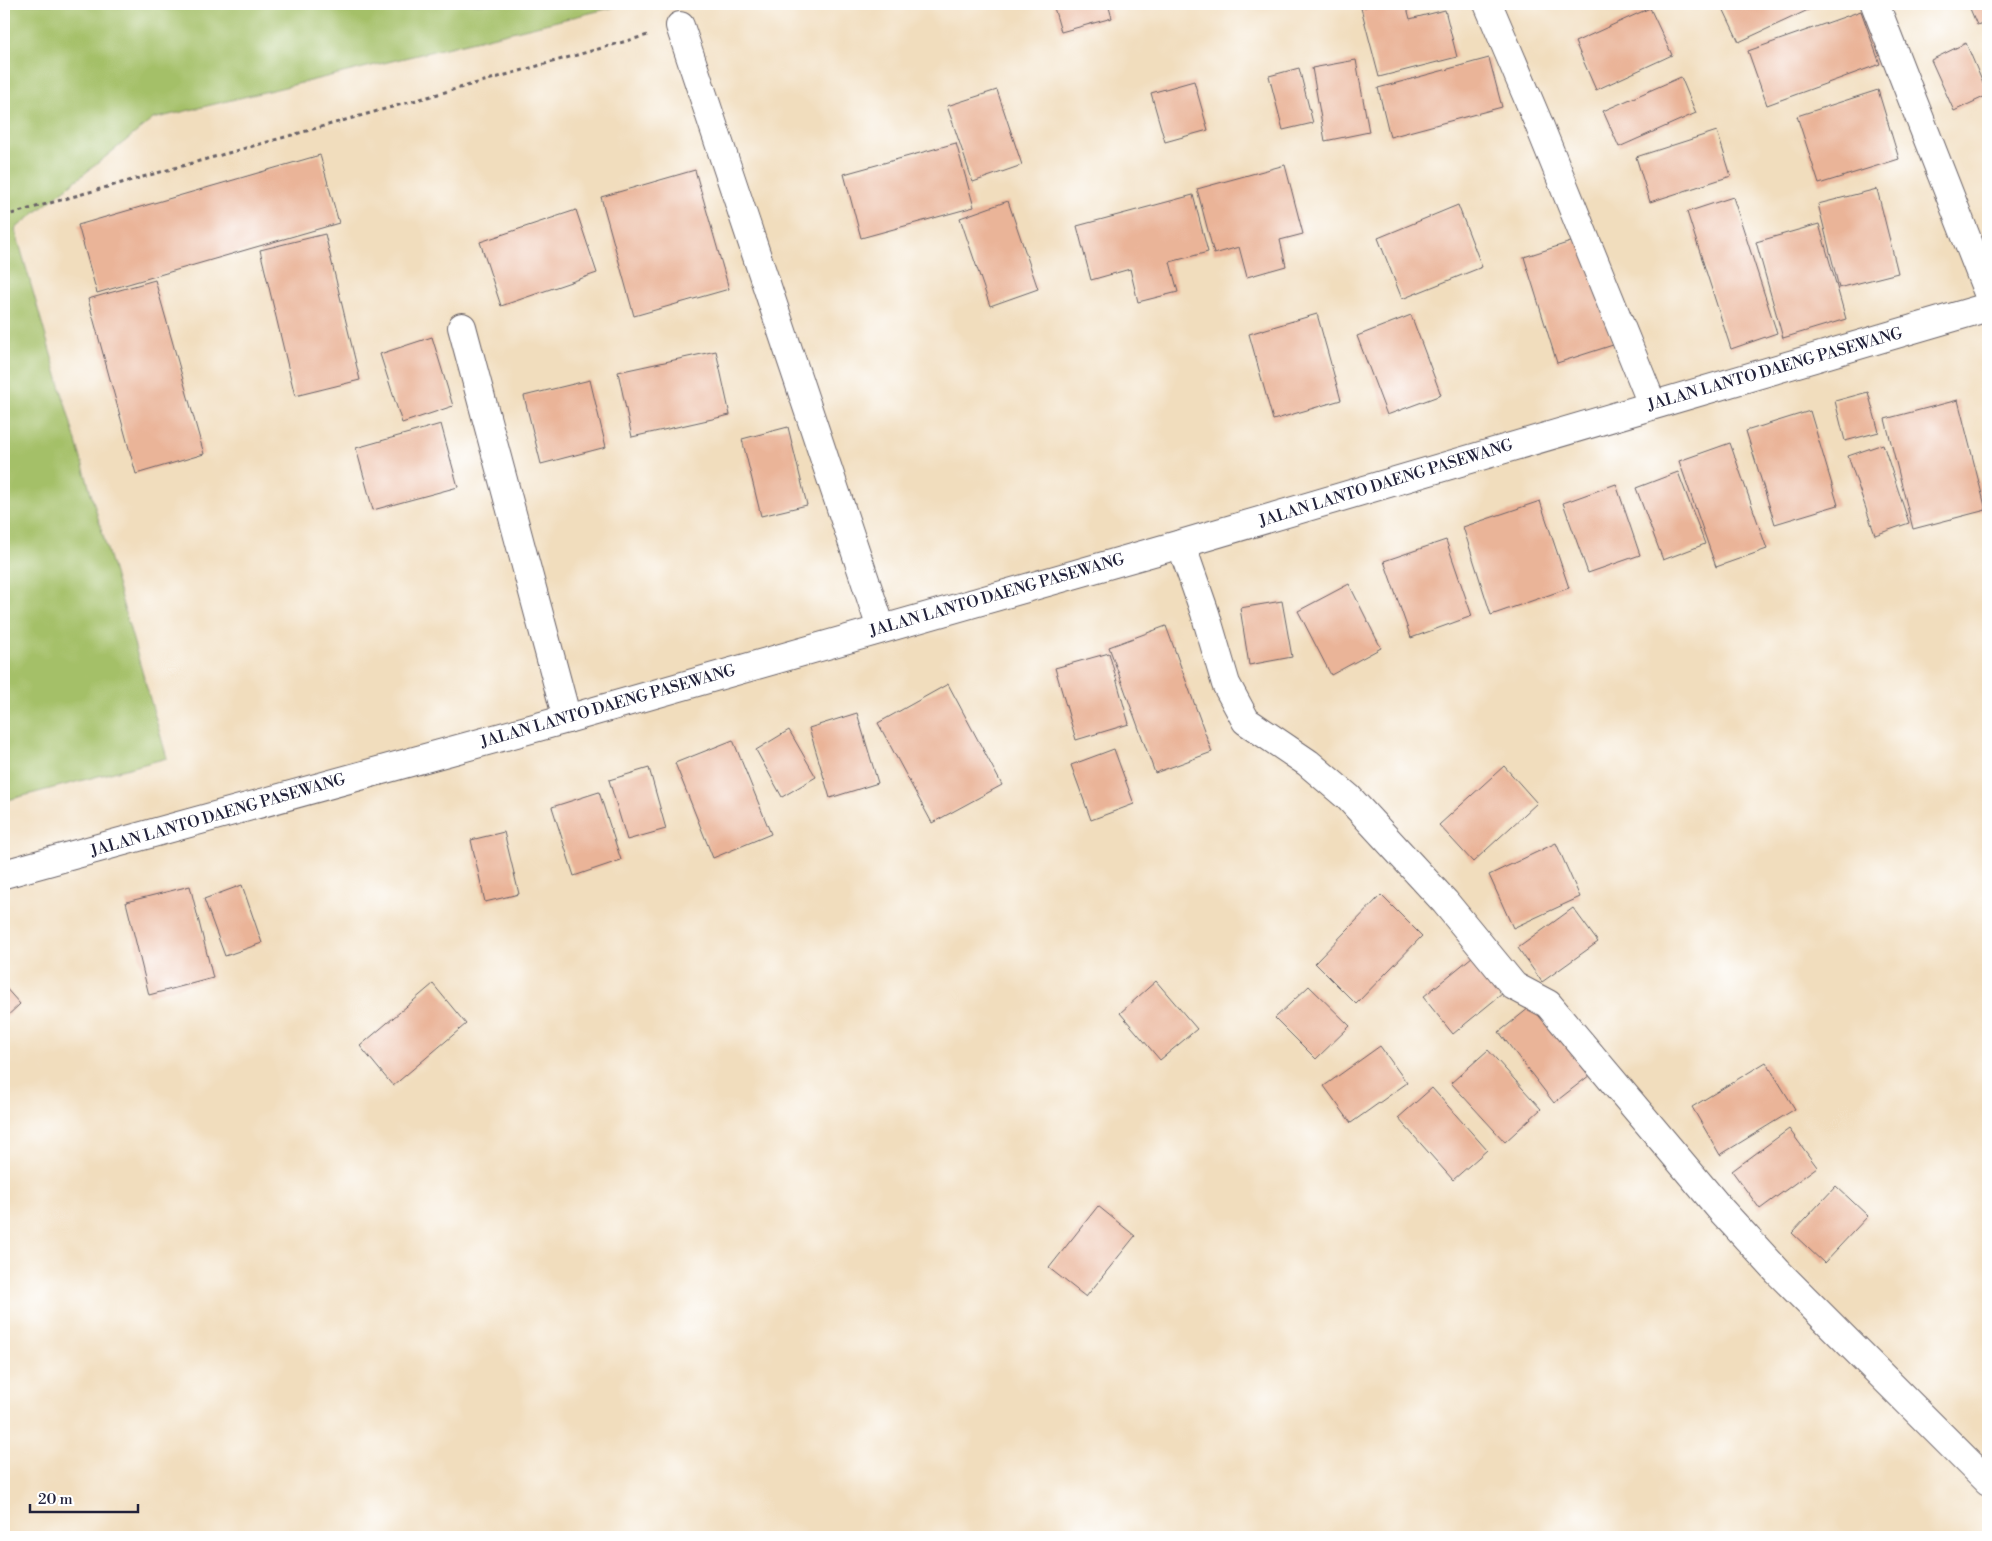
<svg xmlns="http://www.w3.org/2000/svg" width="1992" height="1541" viewBox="0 0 1992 1541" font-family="'Libre Bodoni',serif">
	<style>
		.green { fill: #a4c067; stroke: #637151 }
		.building { fill: #eab498 }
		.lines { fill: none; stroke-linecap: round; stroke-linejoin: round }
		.minor-casing { stroke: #6a6368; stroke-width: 30 }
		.highway-casing { stroke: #6a6368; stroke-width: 30 }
		.path { stroke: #6a6368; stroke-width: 3; stroke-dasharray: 4 4; stroke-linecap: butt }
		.minor { stroke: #fff; stroke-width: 28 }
		.highway { stroke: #fff; stroke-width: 28 }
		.labels { text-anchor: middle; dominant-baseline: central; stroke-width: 5; stroke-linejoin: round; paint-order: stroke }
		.street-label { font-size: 16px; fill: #22223b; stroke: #fff }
	</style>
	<rect width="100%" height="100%" fill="#fff"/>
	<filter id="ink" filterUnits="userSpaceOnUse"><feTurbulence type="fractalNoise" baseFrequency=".02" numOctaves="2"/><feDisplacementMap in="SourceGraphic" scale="10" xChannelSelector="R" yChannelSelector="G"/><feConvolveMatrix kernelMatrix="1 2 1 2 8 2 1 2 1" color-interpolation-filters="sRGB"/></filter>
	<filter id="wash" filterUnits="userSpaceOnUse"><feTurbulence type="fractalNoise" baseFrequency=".0096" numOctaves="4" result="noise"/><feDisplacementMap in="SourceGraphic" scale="20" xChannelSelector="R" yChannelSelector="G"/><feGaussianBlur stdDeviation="1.12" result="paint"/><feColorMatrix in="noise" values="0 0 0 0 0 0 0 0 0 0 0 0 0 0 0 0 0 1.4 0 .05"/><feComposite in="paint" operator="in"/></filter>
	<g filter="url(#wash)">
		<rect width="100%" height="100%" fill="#f1ddbd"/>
		<!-- green -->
		<path class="green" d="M4,4H627L153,119L15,229L167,758L4,801Z"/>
		<g id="blocks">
			<!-- building -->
			<g class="building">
				<path d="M1053,4H1108L1112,18L1061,32Z"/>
				<path d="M1379,4H1406L1410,19L1445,10L1457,57L1379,77L1361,8Z"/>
				<path d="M1721,4H1821L1739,42Z"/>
				<path d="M1968,4H1988V21L1977,25Z"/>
				<path d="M1650,8L1672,55L1596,90L1575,42Z"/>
				<path d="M1861,11L1880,64L1767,105L1748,51Z"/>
				<path d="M1966,43L1988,95L1954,111L1931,60Z"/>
				<path d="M1489,58L1502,107L1390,137L1378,88Z"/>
				<path d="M1356,60L1369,132L1325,141L1312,68Z"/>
				<path d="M1299,68L1313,123L1283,130L1269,76Z"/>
				<path d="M1681,77L1696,113L1619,147L1603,111Z"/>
				<path d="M1194,81L1208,130L1165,142L1151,93Z"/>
				<path d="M997,90L1022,165L973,182L947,106Z"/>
				<path d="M1878,90L1899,159L1819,184L1797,116Z"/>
				<path d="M1717,131L1731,176L1650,202L1636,157Z"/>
				<path d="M956,143L974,207L861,238L844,174Z"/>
				<path d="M320,155L339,223L97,293L78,225Z"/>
				<path d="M1285,165L1303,234L1280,240L1286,266L1247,277L1239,247L1214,254L1197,189Z"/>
				<path d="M695,170L729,289L634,316L601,197Z"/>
				<path d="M1877,189L1898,273L1839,288L1818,204Z"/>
				<path d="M1193,195L1208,252L1170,262L1178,292L1138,302L1130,269L1091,280L1077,226Z"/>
				<path d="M1733,197L1777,333L1731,349L1687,212Z"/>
				<path d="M1008,201L1038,289L990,306L960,218Z"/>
				<path d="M1458,205L1482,267L1402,299L1378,238Z"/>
				<path d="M576,210L597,273L501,306L480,242Z"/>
				<path d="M1819,224L1846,319L1783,338L1756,242Z"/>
				<path d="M325,234L360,380L295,396L260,250Z"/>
				<path d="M1580,239L1613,345L1557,363L1524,257Z"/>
				<path d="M155,280L204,454L136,474L88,299Z"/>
				<path d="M1317,314L1341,400L1273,420L1249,334Z"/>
				<path d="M1411,315L1441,395L1387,415L1357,336Z"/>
				<path d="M432,337L453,406L402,423L380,354Z"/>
				<path d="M716,351L730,415L632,437L618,372Z"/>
				<path d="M590,380L606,447L541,464L524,396Z"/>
				<path d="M1868,392L1879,432L1845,441L1835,401Z"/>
				<path d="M1958,400L1986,510L1913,529L1885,419Z"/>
				<path d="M1810,411L1838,505L1775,524L1746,431Z"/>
				<path d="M441,424L458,487L373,510L356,448Z"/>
				<path d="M788,427L807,505L761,516L742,439Z"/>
				<path d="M1730,443L1767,549L1716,567L1679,461Z"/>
				<path d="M1883,444L1909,523L1875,535L1848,456Z"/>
				<path d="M1678,472L1705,544L1663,560L1636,488Z"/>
				<path d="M1616,484L1640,555L1588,573L1563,503Z"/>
				<path d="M1540,501L1569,588L1491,615L1463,527Z"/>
				<path d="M1446,540L1472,616L1411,638L1384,561Z"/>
				<path d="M1349,584L1381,648L1331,675L1298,611Z"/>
				<path d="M1282,601L1292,657L1249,665L1240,608Z"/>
				<path d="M1166,626L1212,752L1155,773L1109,647Z"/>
				<path d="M1109,653L1129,724L1076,740L1055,668Z"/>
				<path d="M948,684L1002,785L932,823L878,723Z"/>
				<path d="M857,713L878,783L830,798L809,728Z"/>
				<path d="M789,730L816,777L782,797L756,750Z"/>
				<path d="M733,740L771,834L713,858L675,763Z"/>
				<path d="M1114,749L1134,804L1091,820L1071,765Z"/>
				<path d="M1504,766L1537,803L1473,862L1439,825Z"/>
				<path d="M649,768L666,829L627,840L609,780Z"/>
				<path d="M599,792L621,860L574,876L552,807Z"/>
				<path d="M504,832L519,894L485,902L471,840Z"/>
				<path d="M1556,843L1580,897L1513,928L1489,875Z"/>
				<path d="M242,885L262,943L225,956L204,899Z"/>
				<path d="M190,886L213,978L149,995L126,902Z"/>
				<path d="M1381,895L1422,936L1356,1004L1315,963Z"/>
				<path d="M1573,908L1598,942L1542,982L1518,948Z"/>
				<path d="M1478,952L1508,989L1453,1034L1423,997Z"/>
				<path d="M1156,981L1197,1029L1160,1060L1120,1013Z"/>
				<path d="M433,984L466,1024L393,1086L360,1046Z"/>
				<path d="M4,986L20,1004L4,1019Z"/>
				<path d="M1309,986L1350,1026L1316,1059L1275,1018Z"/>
				<path d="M1534,1004L1590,1075L1554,1103L1499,1032Z"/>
				<path d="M1380,1046L1407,1083L1351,1123L1324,1086Z"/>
				<path d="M1488,1050L1541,1109L1505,1142L1451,1083Z"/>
				<path d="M1766,1062L1795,1109L1720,1155L1692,1107Z"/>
				<path d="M1432,1088L1487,1150L1453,1180L1398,1118Z"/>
				<path d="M1789,1129L1817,1167L1760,1209L1732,1171Z"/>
				<path d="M1836,1186L1868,1216L1824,1263L1792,1233Z"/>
				<path d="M1098,1206L1135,1236L1086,1297L1049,1268Z"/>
			</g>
		</g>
	</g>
	<g filter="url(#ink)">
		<use href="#blocks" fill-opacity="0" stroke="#6a6368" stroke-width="1"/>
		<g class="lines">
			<!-- minor casing -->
			<g class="minor-casing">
				<g id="minor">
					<path d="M1488,4L1538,122L1652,404"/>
					<path d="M1875,4L1988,293"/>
					<path d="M680,26L881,628"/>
					<path d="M462,327L567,719"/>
					<path d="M1181,544L1205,613L1226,684L1246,721L1308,763L1349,798L1445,902L1514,986L1548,1004L1721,1210L1778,1272L1988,1482"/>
				</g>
			</g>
			<!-- highway casing -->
			<g class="highway-casing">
				<path id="highway" d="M4,874L567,719L1181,544L1988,307"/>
			</g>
			<!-- path -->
			<path class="path" d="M4,216L648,35"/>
			<!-- minor -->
			<use href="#minor" class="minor"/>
			<!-- highway -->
			<use href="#highway" class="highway"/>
		</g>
	</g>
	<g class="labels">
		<!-- street labels -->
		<g class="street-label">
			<text transform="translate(1775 369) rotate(-16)">JALAN LANTO DAENG PASEWANG</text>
			<text transform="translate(1386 483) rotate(-17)">JALAN LANTO DAENG PASEWANG</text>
			<text transform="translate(997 595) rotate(-16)">JALAN LANTO DAENG PASEWANG</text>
			<text transform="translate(608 706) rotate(-16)">JALAN LANTO DAENG PASEWANG</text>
			<text transform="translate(218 815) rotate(-16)">JALAN LANTO DAENG PASEWANG</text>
		</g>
	</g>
	<!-- margin -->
	<rect width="1992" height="1541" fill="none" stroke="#fff" stroke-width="20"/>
	<!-- scale -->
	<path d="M30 1504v8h108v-8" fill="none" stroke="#22223b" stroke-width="2.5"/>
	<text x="38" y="1504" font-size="15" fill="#22223b" stroke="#ffffff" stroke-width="4" paint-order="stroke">20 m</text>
</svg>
